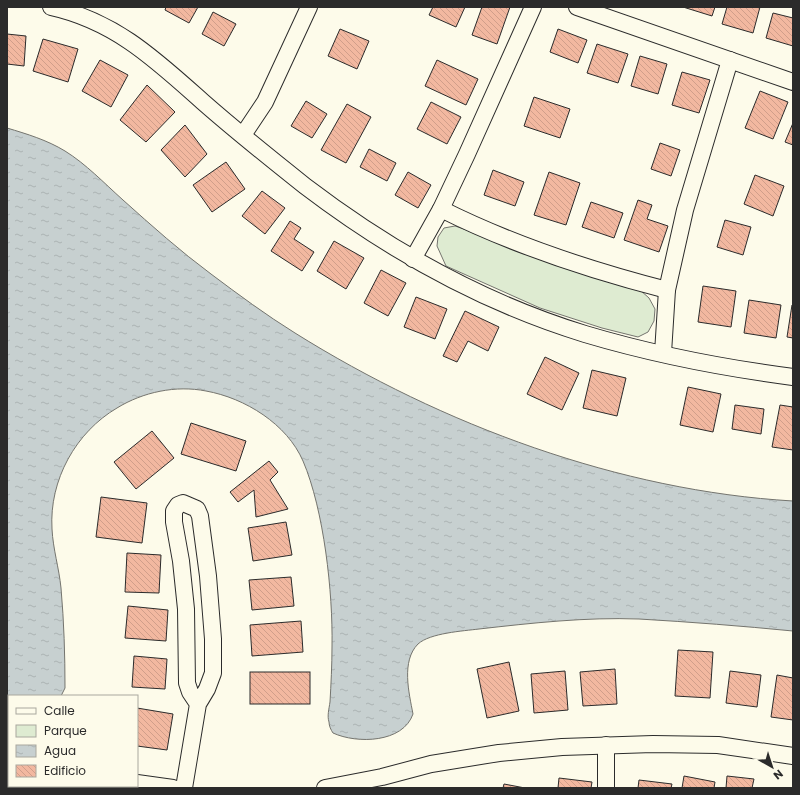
<svg xmlns="http://www.w3.org/2000/svg" width="800" height="795" viewBox="0 0 800 795" font-family="Poppins,sans-serif">
	<style>
		.green { fill: #deebd1; stroke: #74746e }
		.water { fill: url(#water-ripples); stroke: #74746e }
		.building { fill: url(#building-back-hatch); stroke: #2b2b2b }
		.lines { fill: none; stroke-linecap: round; stroke-linejoin: round }
		.street-casing { stroke: #2b2b2b; stroke-width: 18 }
		.street { stroke: #fdfbea; stroke-width: 16 }
	</style>
	<defs>
		<pattern id="water-ripples" width="26" height="14" patternUnits="userSpaceOnUse"><rect width="26" height="14" fill="#c7d0d0"/><path d="M2 4q2-2 4 0t4 0M15 11q2-2 4 0t4 0" fill="none" stroke="#abb3b3"/></pattern>
		<pattern id="building-back-hatch" width="6" height="6" patternUnits="userSpaceOnUse"><rect width="6" height="6" fill="#f2b8a0"/><path d="M-1 5l2 2M0 0l6 6M5-1l2 2" fill="none" stroke="#d09e8a"/></pattern>
	</defs>
	<rect width="100%" height="100%" fill="#fdfbea"/>
	<!-- green -->
	<path class="green" d="M455,226L640,290L649,298L655,309L654,321L648,332L638,337L602,328L540,308L446,266L437,246L438,237L444,228Z"/>
	<!-- water -->
	<path class="water" d="M7,128C27,134 47,140 65,151C86,164 104,183 123,200C152,226 180,251 211,274C239,295 266,315 295,333C442,425 620,491 793,501V631C742,626 691,622 639,619C586,617 532,623 479,629C463,631 430,633 418,644C401,661 409,693 413,714C403,743 357,744 333,733C331,730 329,726 329,722C327,716 329,709 330,702C331,684 332,665 332,646C333,593 324,510 303,461C287,424 245,398 206,391C176,385 143,392 117,408C76,432 49,480 52,529C53,549 59,568 61,588C64,622 65,655 65,688L61,696H9V786H23L24,788H7Z"/>
	<!-- building -->
	<g class="building">
		<path d="M166,7H198L189,23L165,10Z"/>
		<path d="M433,7H465L456,27L429,15Z"/>
		<path d="M482,7H510L497,44L472,35Z"/>
		<path d="M683,7H715L712,16Z"/>
		<path d="M727,7H760L753,33L722,24Z"/>
		<path d="M213,12L236,24L224,46L202,34Z"/>
		<path d="M773,13L793,18V46L766,38Z"/>
		<path d="M340,29L369,41L357,69L328,56Z"/>
		<path d="M558,29L587,40L578,63L550,52Z"/>
		<path d="M7,34L26,36L24,66L7,64Z"/>
		<path d="M43,39L78,49L68,82L33,71Z"/>
		<path d="M597,44L628,54L618,83L587,73Z"/>
		<path d="M640,56L667,64L658,94L631,86Z"/>
		<path d="M100,60L128,75L111,107L82,91Z"/>
		<path d="M437,60L478,79L466,105L425,86Z"/>
		<path d="M682,72L710,80L699,113L672,105Z"/>
		<path d="M147,85L175,112L146,142L120,120Z"/>
		<path d="M760,91L788,102L773,139L745,128Z"/>
		<path d="M534,97L570,109L560,138L524,126Z"/>
		<path d="M306,101L327,114L312,138L291,126Z"/>
		<path d="M431,102L461,117L447,144L417,129Z"/>
		<path d="M347,104L371,117L346,163L321,150Z"/>
		<path d="M793,123V145L785,142Z"/>
		<path d="M185,125L207,154L185,177L161,150Z"/>
		<path d="M660,143L680,150L671,176L651,169Z"/>
		<path d="M369,149L396,163L387,181L360,167Z"/>
		<path d="M226,162L245,189L212,212L193,185Z"/>
		<path d="M493,170L524,182L515,206L484,195Z"/>
		<path d="M408,172L431,185L418,208L395,195Z"/>
		<path d="M549,172L580,183L566,225L534,215Z"/>
		<path d="M755,175L784,186L773,216L744,204Z"/>
		<path d="M262,191L285,208L265,234L242,216Z"/>
		<path d="M638,200L652,205L647,219L668,226L659,252L624,240Z"/>
		<path d="M591,202L623,213L614,238L582,227Z"/>
		<path d="M725,220L751,227L743,255L717,247Z"/>
		<path d="M290,221L301,228L294,239L314,252L302,271L271,251Z"/>
		<path d="M334,241L364,258L346,289L317,271Z"/>
		<path d="M381,270L406,283L388,316L364,303Z"/>
		<path d="M703,286L736,291L731,327L698,322Z"/>
		<path d="M416,297L447,309L435,339L404,327Z"/>
		<path d="M749,300L781,305L776,338L744,333Z"/>
		<path d="M792,305H793V338L787,337Z"/>
		<path d="M465,311L499,327L488,351L468,341L457,362L443,356Z"/>
		<path d="M545,357L579,373L562,410L527,394Z"/>
		<path d="M592,370L626,378L617,416L583,408Z"/>
		<path d="M688,387L721,394L713,432L680,425Z"/>
		<path d="M735,405L764,409L761,434L732,429Z"/>
		<path d="M780,405L793,407V450L772,447Z"/>
		<path d="M191,423L246,441L236,471L181,454Z"/>
		<path d="M152,431L174,458L136,489L114,462Z"/>
		<path d="M269,461L278,472L270,480L288,509L256,517L254,490L238,502L230,492Z"/>
		<path d="M101,497L147,503L142,543L96,537Z"/>
		<path d="M286,522L292,555L253,561L248,528Z"/>
		<path d="M127,553L161,555L159,593L125,592Z"/>
		<path d="M291,577L294,606L252,610L249,580Z"/>
		<path d="M128,606L168,610L166,641L125,638Z"/>
		<path d="M301,621L303,652L252,656L250,625Z"/>
		<path d="M678,650L713,652L710,698L675,696Z"/>
		<path d="M134,656L167,659L165,689L132,687Z"/>
		<path d="M509,662L519,711L487,718L477,669Z"/>
		<path d="M615,669L617,704L583,706L580,672Z"/>
		<path d="M565,671L568,710L534,713L531,674Z"/>
		<path d="M730,671L761,675L757,707L726,703Z"/>
		<rect x="250" y="672" width="60" height="32"/>
		<path d="M777,675L793,678V720L771,717Z"/>
		<path d="M137,708L173,714L167,750L137,746Z"/>
		<path d="M684,776L715,782L714,788H682Z"/>
		<path d="M727,776L754,779L752,788H726Z"/>
		<path d="M559,778L592,782L591,788H558Z"/>
		<path d="M639,780L672,784L671,788H638Z"/>
		<path d="M504,784L525,788H503Z"/>
	</g>
	<g class="lines">
		<!-- street casing -->
		<g class="street-casing">
			<g id="street">
				<path d="M51,7C115,21 156,60 203,102C236,131 271,159 305,186C389,250 484,303 585,334C652,354 724,368 793,377"/>
				<path d="M577,7L793,82"/>
				<path d="M243,135L265,102L309,7"/>
				<path d="M441,209C509,243 593,271 667,290"/>
				<path d="M413,259L441,209L467,154L533,7"/>
				<path d="M663,353L667,290L685,210L730,60"/>
				<path d="M7,733L9,734"/>
				<path d="M137,783L173,788"/>
				<path d="M184,788L198,704L207,689L213,673V639L208,576L200,516L197,509L183,503L178,505L174,511V522L181,561L186,609L187,683L190,692L198,704"/>
				<path d="M325,788L382,777L431,764L499,753L562,747L653,744L718,745L793,756"/>
				<path d="M606,788V745"/>
			</g>
		</g>
		<!-- street -->
		<use href="#street" class="street"/>
	</g>
	<!-- border -->
	<rect width="800" height="795" fill="none" stroke="#2b2b2b" stroke-width="16"/>
	<!-- legend -->
	<rect x="8" y="695" width="130" height="92" fill="#fdfbea" stroke="#a9a89e"/>
	<rect x="16" y="708" width="20" height="6" fill="#fdfbea" stroke="#a9a89e"/>
	<text x="44" y="715" font-size="12" fill="#2b2b2b">Calle</text>
	<rect x="16" y="725" width="20" height="12" fill="#deebd1" stroke="#a9a89e"/>
	<text x="44" y="735" font-size="12" fill="#2b2b2b">Parque</text>
	<rect x="16" y="745" width="20" height="12" fill="url(#water-ripples)" stroke="#a9a89e"/>
	<text x="44" y="755" font-size="12" fill="#2b2b2b">Agua</text>
	<rect x="16" y="765" width="20" height="12" fill="url(#building-back-hatch)" stroke="#a9a89e"/>
	<text x="44" y="775" font-size="12" fill="#2b2b2b">Edificio</text>
	<!-- north arrow -->
	<g transform="translate(772 767) rotate(141)" stroke="#fdfbea" stroke-width="3" paint-order="stroke">
	<path d="M0-3L7 15L0 10L-7 15Z" fill="#2b2b2b"/>
	<text y="-6" font-size="11" font-weight="bold" text-anchor="middle" fill="#2b2b2b">N</text>
	</g>
</svg>
